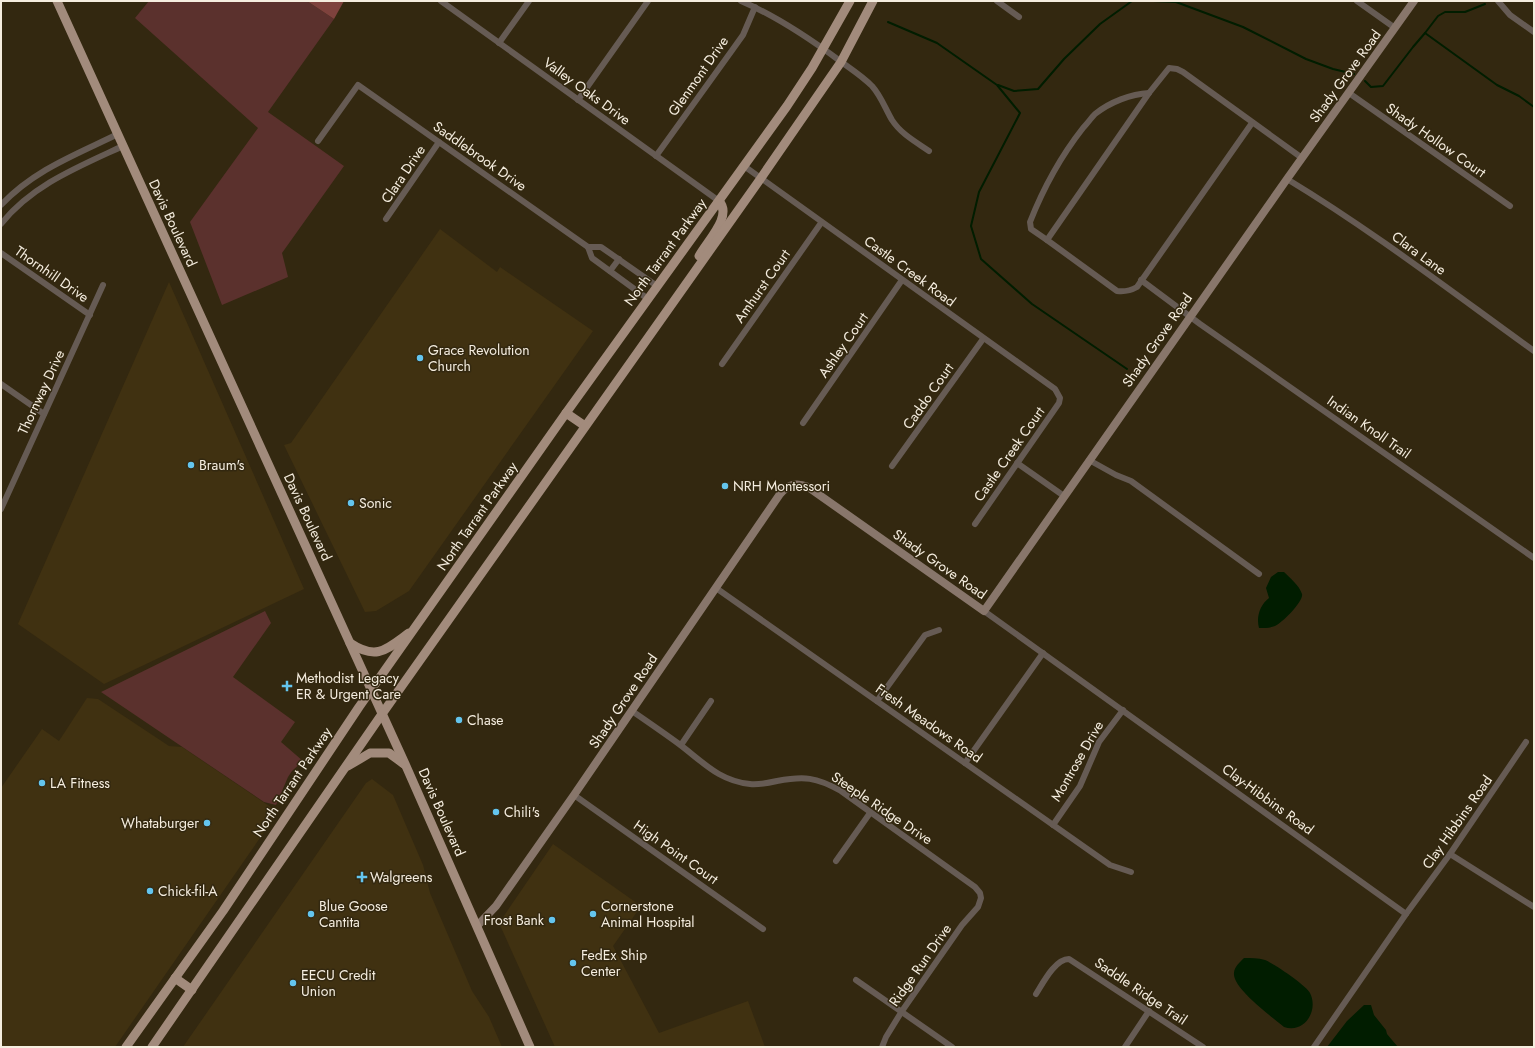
<svg xmlns="http://www.w3.org/2000/svg" width="1535" height="1048" viewBox="0 0 1535 1048" font-family="Jost,sans-serif">
	<style>
		.built { fill: #403111 }
		.green { fill: #5b312d }
		.forest { fill: #7e423d }
		.water { fill: #011d00 }
		.lines { fill: none; stroke-linecap: round; stroke-linejoin: round }
		.stream { stroke: #011d00; stroke-width: 2 }
		.street { stroke: #665b54; stroke-width: 6 }
		.secondary { stroke: #88766b; stroke-width: 8 }
		.primary { stroke: #a28b7c; stroke-width: 9 }
		.poi-dot { fill: #64c5ee; stroke: #332810; stroke-width: 1.5 }
		.labels { text-anchor: middle; dominant-baseline: central; stroke-width: 3; stroke-linejoin: round; paint-order: stroke }
		.street-label { font-size: 14px; fill: #f5eddf; stroke: #332810 }
		.poi-label { font-size: 14px; fill: #f5eddf; stroke: #332810; text-anchor: start }
	</style>
	<rect width="100%" height="100%" fill="#332810"/>
	<!-- built -->
	<g class="built">
		<path d="M440,229L497,272L500,267L593,331L409,591L376,611L365,612L284,445L291,443Z"/>
		<path d="M169,282L304,589L104,684L18,624Z"/>
		<path d="M87,698L98,699L169,746L182,747L278,812L115,1047H1V788L42,729L59,741Z"/>
		<path d="M372,779L393,795L423,865L430,893L472,991L489,1017L502,1047H183L366,783Z"/>
		<path d="M553,844L641,906L613,946L659,1033L748,1001L765,1047H555L499,923Z"/>
	</g>
	<!-- green -->
	<g class="green">
		<path d="M149,1H307L334,19L268,112L344,166L282,253L288,277L222,305L190,222L258,128L135,18Z"/>
		<path d="M265,611L271,623L233,677L295,722L281,742L303,761L292,771L288,777L276,805L264,802L101,692Z"/>
	</g>
	<!-- forest -->
	<path class="forest" d="M307,1H344L334,19Z"/>
	<!-- water -->
	<g class="water">
		<path d="M1278,572H1284C1290,578 1299,585 1302,594C1304,601 1282,623 1275,626C1269,628 1265,628 1259,628C1256,617 1260,605 1269,598L1266,588L1271,577Z"/>
		<path d="M1244,958C1251,958 1258,958 1265,960C1273,963 1307,986 1310,993C1319,1011 1304,1034 1284,1027C1272,1017 1232,988 1234,973C1234,967 1240,962 1244,958Z"/>
		<path d="M1364,1005H1371L1374,1015L1386,1030L1387,1034L1392,1040L1398,1047H1327L1347,1021Z"/>
	</g>
	<g class="lines">
		<!-- stream -->
		<g class="stream">
			<path d="M1153,1L1176,2L1243,27L1306,59L1333,69L1354,74"/>
			<path d="M888,22L937,43L997,85L1020,113L979,192L971,226L981,259L1032,304L1127,369"/>
			<path d="M1425,33L1438,16L1445,12H1465L1485,4"/>
			<path d="M1365,81L1371,87L1383,86L1413,47L1425,33L1497,85L1519,96L1534,107"/>
			<path d="M998,85L1014,91L1038,89L1064,59L1100,24L1132,1"/>
		</g>
		<!-- street -->
		<g class="street">
			<path d="M441,1L719,201"/>
			<path d="M741,1C776,16 809,38 840,61C851,69 862,76 872,86C881,96 885,108 892,120C901,134 916,142 929,151"/>
			<path d="M997,1L1019,17"/>
			<path d="M1357,1L1395,28"/>
			<path d="M1498,1L1510,15L1534,32"/>
			<path d="M499,43L529,1"/>
			<path d="M1349,93L1510,206"/>
			<path d="M578,100L648,1"/>
			<path d="M1252,123L1137,287C1130,291 1125,292 1117,291L1047,240L1149,93L1169,68L1177,69L1183,72L1302,158"/>
			<path d="M318,141L358,85L588,247L592,258L648,299"/>
			<path d="M656,156L733,49L743,35L755,7"/>
			<path d="M744,166L1055,389L1060,398L1059,403L975,524"/>
			<path d="M1287,179C1373,231 1452,292 1534,351"/>
			<path d="M1,205C34,170 75,155 118,134"/>
			<path d="M386,219L439,142"/>
			<path d="M1,224C32,185 78,167 123,146"/>
			<path d="M1047,240L1031,229L1030,222C1043,189 1061,156 1083,128C1087,124 1091,118 1095,114C1110,102 1131,94 1149,93"/>
			<path d="M588,247H601L657,286"/>
			<path d="M1,253L90,315"/>
			<path d="M610,271L619,259"/>
			<path d="M1141,280L1200,324L1534,558"/>
			<path d="M722,364L821,223"/>
			<path d="M1,384L44,414"/>
			<path d="M803,423L902,280"/>
			<path d="M1089,460L1116,475L1131,481L1259,574"/>
			<path d="M1017,463L1064,496"/>
			<path d="M892,466L983,339"/>
			<path d="M1,509L103,285"/>
			<path d="M716,588L1110,865L1131,872"/>
			<path d="M984,611L1406,914L1314,1047"/>
			<path d="M877,701L925,635L939,630"/>
			<path d="M632,711C648,722 664,733 679,744C703,762 719,781 750,784C759,785 768,783 777,781C804,776 816,777 841,791L975,887L980,893L981,898L978,907L962,925L902,1011L886,1037L882,1047"/>
			<path d="M681,745L711,701"/>
			<path d="M965,763L1043,653"/>
			<path d="M574,795L763,929"/>
			<path d="M1053,825L1080,786L1099,742L1123,710"/>
			<path d="M1450,854L1534,907"/>
			<path d="M836,861L870,813"/>
			<path d="M1406,914L1450,854L1526,742"/>
			<path d="M856,980L952,1047"/>
			<path d="M1036,994C1043,983 1055,959 1069,959L1203,1047"/>
			<path d="M1125,1047L1149,1011"/>
		</g>
		<!-- secondary -->
		<path class="secondary" d="M477,926L496,906L574,795L780,494C789,484 796,482 808,487L984,611L1287,179L1414,1"/>
		<!-- primary -->
		<g class="primary">
			<path d="M57,1L406,766L530,1047"/>
			<path d="M699,256C707,241 733,216 719,201"/>
			<path d="M566,413L585,426"/>
			<path d="M350,643C377,661 387,649 409,633"/>
			<path d="M348,766L370,753H389L404,764"/>
			<path d="M175,978L192,990"/>
			<path d="M126,1047L223,911L359,707L566,413L787,106L812,68L850,1"/>
			<path d="M152,1047L382,714L761,178L841,62L873,1"/>
		</g>
	</g>
	<!-- markers -->
	<g class="poi-dot">
		<circle cx="420" cy="358" r="4"/>
		<circle cx="191" cy="465" r="4"/>
		<circle cx="725" cy="486" r="4"/>
		<circle cx="351" cy="503" r="4"/>
		<path d="M285 680h4v4h4v4h-4v4h-4v-4h-4v-4h4z"/>
		<circle cx="459" cy="720" r="4"/>
		<circle cx="42" cy="783" r="4"/>
		<circle cx="496" cy="812" r="4"/>
		<circle cx="207" cy="823" r="4"/>
		<path d="M360 871h4v4h4v4h-4v4h-4v-4h-4v-4h4z"/>
		<circle cx="150" cy="891" r="4"/>
		<circle cx="311" cy="914" r="4"/>
		<circle cx="593" cy="914" r="4"/>
		<circle cx="552" cy="920" r="4"/>
		<circle cx="573" cy="963" r="4"/>
		<circle cx="293" cy="983" r="4"/>
	</g>
	<g class="labels">
		<!-- street labels -->
		<g class="street-label">
			<text transform="translate(698 76) rotate(-55)">Glenmont Drive</text>
			<text transform="translate(1345 76) rotate(-54)">Shady Grove Road</text>
			<text transform="translate(587 91) rotate(36)">Valley Oaks Drive</text>
			<text transform="translate(1436 140) rotate(35)">Shady Hollow Court</text>
			<text transform="translate(480 156) rotate(35)">Saddlebrook Drive</text>
			<text transform="translate(403 174) rotate(-56)">Clara Drive</text>
			<text transform="translate(173 223) rotate(65)">Davis Boulevard</text>
			<text transform="translate(665 252) rotate(-54)">North Tarrant Parkway</text>
			<text transform="translate(1419 253) rotate(36)">Clara Lane</text>
			<text transform="translate(910 271) rotate(36)">Castle Creek Road</text>
			<text transform="translate(52 274) rotate(35)">Thornhill Drive</text>
			<text transform="translate(762 286) rotate(-55)">Amhurst Court</text>
			<text transform="translate(1157 340) rotate(-55)">Shady Grove Road</text>
			<text transform="translate(843 345) rotate(-55)">Ashley Court</text>
			<text transform="translate(41 392) rotate(-65)">Thornway Drive</text>
			<text transform="translate(928 396) rotate(-55)">Caddo Court</text>
			<text transform="translate(1369 427) rotate(35)">Indian Knoll Trail</text>
			<text transform="translate(1009 454) rotate(-55)">Castle Creek Court</text>
			<text transform="translate(477 516) rotate(-55)">North Tarrant Parkway</text>
			<text transform="translate(308 517) rotate(65)">Davis Boulevard</text>
			<text transform="translate(940 564) rotate(35)">Shady Grove Road</text>
			<text transform="translate(623 701) rotate(-56)">Shady Grove Road</text>
			<text transform="translate(929 723) rotate(35)">Fresh Meadows Road</text>
			<text transform="translate(1077 761) rotate(-60)">Montrose Drive</text>
			<text transform="translate(292 782) rotate(-56)">North Tarrant Parkway</text>
			<text transform="translate(1268 799) rotate(36)">Clay-Hibbins Road</text>
			<text transform="translate(882 808) rotate(34)">Steeple Ridge Drive</text>
			<text transform="translate(442 812) rotate(66)">Davis Boulevard</text>
			<text transform="translate(1457 822) rotate(-55)">Clay Hibbins Road</text>
			<text transform="translate(676 852) rotate(35)">High Point Court</text>
			<text transform="translate(920 965) rotate(-55)">Ridge Run Drive</text>
			<text transform="translate(1141 991) rotate(34)">Saddle Ridge Trail</text>
		</g>
		<!-- poi labels -->
		<g class="poi-label">
			<text x="428" y="350">Grace Revolution<tspan x="428" dy="16">Church</tspan></text>
			<text x="199" y="465">Braum's</text>
			<text x="733" y="486">NRH Montessori</text>
			<text x="359" y="503">Sonic</text>
			<text x="296" y="678">Methodist Legacy<tspan x="296" dy="16">ER &amp; Urgent Care</tspan></text>
			<text x="467" y="720">Chase</text>
			<text x="50" y="783">LA Fitness</text>
			<text x="504" y="812">Chili's</text>
			<text x="199" y="823" text-anchor="end">Whataburger</text>
			<text x="370" y="877">Walgreens</text>
			<text x="158" y="891">Chick-fil-A</text>
			<text x="319" y="906">Blue Goose<tspan x="319" dy="16">Cantita</tspan></text>
			<text x="601" y="906">Cornerstone<tspan x="601" dy="16">Animal Hospital</tspan></text>
			<text x="544" y="920" text-anchor="end">Frost Bank</text>
			<text x="581" y="955">FedEx Ship<tspan x="581" dy="16">Center</tspan></text>
			<text x="301" y="975">EECU Credit<tspan x="301" dy="16">Union</tspan></text>
		</g>
	</g>
	<!-- border -->
	<rect width="1535" height="1048" fill="none" stroke="#f5eddf" stroke-width="4"/>
</svg>
